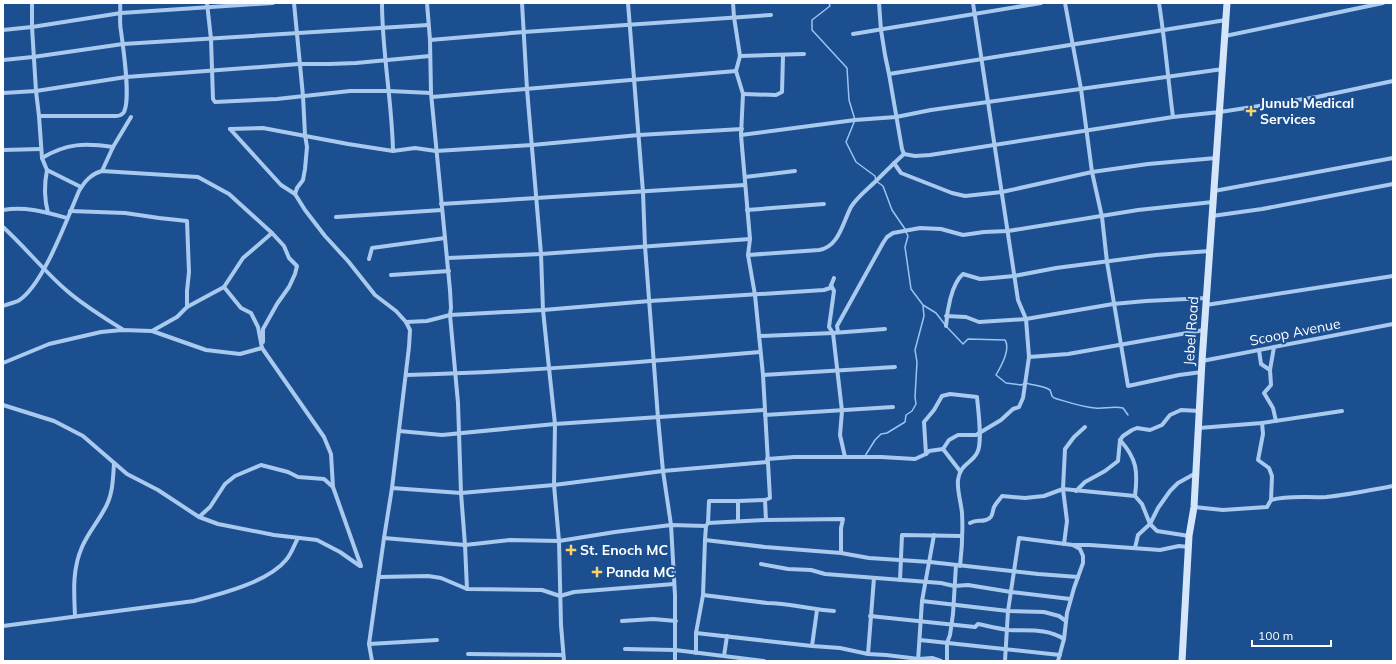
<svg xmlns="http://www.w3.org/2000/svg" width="1396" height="664" viewBox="0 0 1396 664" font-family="Mulish,sans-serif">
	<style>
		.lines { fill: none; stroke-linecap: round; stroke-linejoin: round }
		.stream { stroke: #9cc4f0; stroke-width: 1.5 }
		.street { stroke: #a9c9ee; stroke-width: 4 }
		.secondary { stroke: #d6e6fa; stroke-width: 7 }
		.poi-dot { fill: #ffd166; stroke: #1b4f8f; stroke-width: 1.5 }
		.labels { text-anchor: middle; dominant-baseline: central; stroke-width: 4; stroke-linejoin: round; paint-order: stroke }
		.poi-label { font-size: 14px; font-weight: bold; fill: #fff; stroke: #1b4f8f; text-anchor: start }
		.street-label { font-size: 14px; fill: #fff; stroke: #1b4f8f }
	</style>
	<rect width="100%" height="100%" fill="#1b4f8f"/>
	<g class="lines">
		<!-- stream -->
		<g class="stream">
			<path d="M829,3L830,6L812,20V30L847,68L849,100L855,120L846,142L856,162L875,176L876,181L883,186L892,210L905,229"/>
			<path d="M906,232L908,236L905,247L911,289L923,305L936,313L946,326L963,344L968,339L1005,340C1011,349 1001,366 996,375L1006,383L1021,385L1026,383C1035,386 1042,385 1050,390L1052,396L1054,398C1068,402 1081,407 1095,408C1104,409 1113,406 1123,408L1128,415"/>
			<path d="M865,456L875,440L881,434L887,433L905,422L906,415L912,411L916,404L915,397L917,362L915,350L924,316L923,306"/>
		</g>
		<!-- street -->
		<g class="street">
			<path d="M32,3V27L36,91L39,116L42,158L47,170L81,187"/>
			<path d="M207,3L211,39L213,99L215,102L277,99L350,91H389L431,93"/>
			<path d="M294,3L303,96L305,135L307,147L305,169L303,180L297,188L295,194"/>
			<path d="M382,3C382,52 392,101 393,151"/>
			<path d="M427,3L430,40L431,93L450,290L451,308L450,315L458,403L461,493L465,545L467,589"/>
			<path d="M522,3L527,89L541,254L543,310L549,368L555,424L554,485L559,541L561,625L564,661"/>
			<path d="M628,3L643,192L645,246L658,418L663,471L671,525L675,595V661"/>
			<path d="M733,3L734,17L740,56L736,71L743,94L741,135L750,239L748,255L755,295L763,375L770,498L765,500L766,520"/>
			<path d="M879,3L881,30L885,55L889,74L902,149L904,154L915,156L930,155L1173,117L1220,112L1317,97L1393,81"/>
			<path d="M973,3L1018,300L1026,319L1029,357L1068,354L1204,330"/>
			<path d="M1065,3L1081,89L1092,172L1102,217L1107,262L1128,386L1179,375L1202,372"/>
			<path d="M1159,3C1165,41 1168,79 1173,117"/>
			<path d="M3,30L32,27L121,13L273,3"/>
			<path d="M853,34L1041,3"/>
			<path d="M1225,36L1383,3"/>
			<path d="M430,40L524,32L771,15"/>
			<path d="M740,56L804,54"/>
			<path d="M3,60L33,57L123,44L428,25"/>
			<path d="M889,74L1226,20"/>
			<path d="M3,93L36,91L126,77L299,64H329L356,63L430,56"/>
			<path d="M743,94L776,95L782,92L783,56"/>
			<path d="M432,97L736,71"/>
			<path d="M39,116H116C119,116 122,115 124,112C131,98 123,47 121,31C119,22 121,12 120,3"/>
			<path d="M230,129L281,185L295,194L305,210L325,236L348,261L375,295L396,311L406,322L410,330L409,347L392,488L384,538L369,644L372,661"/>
			<path d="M230,129L263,128L348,144L393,151L415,148L436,151L532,145L639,135L742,129"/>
			<path d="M741,135L855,120L896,117L931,110L1223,69"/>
			<path d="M3,150L41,149"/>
			<path d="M42,158C67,143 85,143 113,147"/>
			<path d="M894,163L901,173L952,193L965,196L1002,192L1092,172L1148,164L1216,158"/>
			<path d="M47,170C44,185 44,198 48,213"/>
			<path d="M102,171L113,147L131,117"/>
			<path d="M745,177L795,171"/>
			<path d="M1214,191L1393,158"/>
			<path d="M441,204L745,185"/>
			<path d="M3,210C25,206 45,212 67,218"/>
			<path d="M747,210L824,204"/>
			<path d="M70,211L125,213L159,218L187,221L189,272L187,291V307"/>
			<path d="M1212,216L1262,209L1393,184"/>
			<path d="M336,217L442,210"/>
			<path d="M3,227C25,247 44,271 66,290C83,305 103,317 122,329"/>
			<path d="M748,255L819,250C839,247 843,222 851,207C858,196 868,189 877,180C886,171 895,162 904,154"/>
			<path d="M448,258L541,254L750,239"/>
			<path d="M369,259L372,248L445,238"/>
			<path d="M391,275L449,271"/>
			<path d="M1206,305L1393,276"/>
			<path d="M3,306C8,304 13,303 18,301C43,286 67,219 79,191C85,181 91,174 102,171L198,177L229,194L272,233L243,258L224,287L241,308L251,313L258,327L262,348"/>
			<path d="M946,316L966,317L979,322L1026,319L1113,304L1146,301L1207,298"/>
			<path d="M406,322L427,321L450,315L543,310L650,301L824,290L830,288L834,278"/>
			<path d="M946,326C947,312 951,284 963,274L980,279L993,278L1014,276L1056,268L1156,255L1210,251"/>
			<path d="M152,331L177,317L187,307L224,287"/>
			<path d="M838,332L837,326L883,243L887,237L893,233L920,228L941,229L963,235L984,232L1008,231L1138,210L1213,202"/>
			<path d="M759,336L833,333L885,329"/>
			<path d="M263,342V329L277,304L289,287L295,274L297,266L289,258L284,246L272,233"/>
			<path d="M1274,347L1270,370L1271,385L1264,393L1273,408L1276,421"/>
			<path d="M1259,350L1261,364L1270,370"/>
			<path d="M1202,361L1393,324"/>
			<path d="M3,363L49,344L101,332L122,330L152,331L206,350L240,354L262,348L324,437L331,454L333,487L361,566"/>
			<path d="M406,375C524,372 642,362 760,352"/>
			<path d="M763,375L895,367"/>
			<path d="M3,405L54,421L83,436L127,474L158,490L199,517L218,524L274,535L317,540L340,552L360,566"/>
			<path d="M765,415L893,407"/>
			<path d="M1262,423L1263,434L1258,460L1269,468L1272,476L1271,500"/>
			<path d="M1199,428L1262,423L1342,411"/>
			<path d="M399,431L442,435L555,424L764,410"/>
			<path d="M1120,440C1137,459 1138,471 1135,496"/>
			<path d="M943,449L949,440L958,435H976L1001,420L1013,409L1019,407L1023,398L1029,357"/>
			<path d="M926,454L924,422L934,410L942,396L950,394L977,397C978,409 983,443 977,453C971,464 960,464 958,480C957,491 961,502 962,513C963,531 962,549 960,566"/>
			<path d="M845,457H881L915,459L926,454L929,451L943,449L960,471"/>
			<path d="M767,459L794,457H845L840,435L842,411L833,333L829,327L834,291L831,285"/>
			<path d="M392,488L461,493L554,485L663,471L767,462"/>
			<path d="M1076,491L1085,482L1105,471L1118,461L1120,440L1123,436L1132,430L1137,428L1150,430L1162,425L1170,415L1181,410L1199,411"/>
			<path d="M1194,507L1223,510L1267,507L1271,500C1290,495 1307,498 1326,497C1348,495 1371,490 1393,486"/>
			<path d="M199,517L210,507L225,484L235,476L261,465L288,472L298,477L324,479L333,487"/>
			<path d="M738,521V501L765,500"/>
			<path d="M708,523L766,520L843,519L841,528V553"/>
			<path d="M970,523C977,519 979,522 986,520C993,518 992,513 994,507C996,503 1000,499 1002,496L1025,498L1044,496L1063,489L1135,496L1142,504L1150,524L1157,531L1189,536"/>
			<path d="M384,538L465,545L510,540L559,541L615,532L671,525L706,526"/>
			<path d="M705,540L765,547L841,553L869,558L930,562L1038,574L1078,577"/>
			<path d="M1064,544L1067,521L1063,489L1065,449L1074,437L1085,427"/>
			<path d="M1074,545H1090L1160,550L1179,546L1189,547"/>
			<path d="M1135,548L1138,535L1150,524L1158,508L1170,491L1178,483L1196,473"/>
			<path d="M761,564L788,569L811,570L825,574L941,583L954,586L968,585L1011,592L1070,599"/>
			<path d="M379,577L428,576L441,578L467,589L542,590L560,596L574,592L674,584"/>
			<path d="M900,580L902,535L962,536"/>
			<path d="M703,595L767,603C789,603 812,610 834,611"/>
			<path d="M922,601L1008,611L1044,612L1059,616L1066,621"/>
			<path d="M75,616C74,592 72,570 82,547C88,533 97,523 104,510C113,496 113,479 114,463"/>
			<path d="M870,616L975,627L978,624C988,626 999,629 1009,630C1028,631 1047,628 1064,639"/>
			<path d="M622,621L653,619L676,621"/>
			<path d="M3,626L194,601C221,594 268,582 286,560C292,553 294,545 298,538"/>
			<path d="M696,633L812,646L840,648L868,654L886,655L919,659L932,658L941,661"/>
			<path d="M920,640L1060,655"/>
			<path d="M369,644L437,640"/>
			<path d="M812,646L817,610"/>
			<path d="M625,649L675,650L764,661"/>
			<path d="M696,653V633L703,595L705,540L706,526L708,523L709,501H738"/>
			<path d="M468,654L563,655"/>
			<path d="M868,654L874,578"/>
			<path d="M724,656L727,636"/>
			<path d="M918,661L922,601L934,535"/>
			<path d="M947,661V643L950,635L953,614L956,565"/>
			<path d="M1005,661L1008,611L1019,538L1073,545L1080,549L1083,556V563L1074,588L1067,613L1064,639L1058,661"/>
		</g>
		<!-- secondary -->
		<path class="secondary" d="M1182,661L1189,536L1194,507L1202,361L1227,3"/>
	</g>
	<!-- markers -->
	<g class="poi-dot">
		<path d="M1249 105h4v4h4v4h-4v4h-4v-4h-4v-4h4z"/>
		<path d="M569 544h4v4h4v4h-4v4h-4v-4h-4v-4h4z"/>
		<path d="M595 566h4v4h4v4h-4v4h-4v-4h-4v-4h4z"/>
	</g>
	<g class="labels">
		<!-- poi labels -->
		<g class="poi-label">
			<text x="1260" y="103">Junub Medical<tspan x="1260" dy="16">Services</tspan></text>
			<text x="580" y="550">St. Enoch MC</text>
			<text x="606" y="572">Panda MC</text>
		</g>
		<!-- street labels -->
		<g class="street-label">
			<text transform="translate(1191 331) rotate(-86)">Jebel Road</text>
			<text transform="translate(1295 332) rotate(-11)">Scoop Avenue</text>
		</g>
	</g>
	<!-- border -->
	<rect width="1396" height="664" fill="none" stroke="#ffffff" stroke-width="8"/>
	<!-- scale -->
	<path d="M1252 640v6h79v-6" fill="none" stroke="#ffffff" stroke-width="2"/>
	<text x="1258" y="640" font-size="12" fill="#ffffff" stroke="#1b4f8f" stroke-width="3" paint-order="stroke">100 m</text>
</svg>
